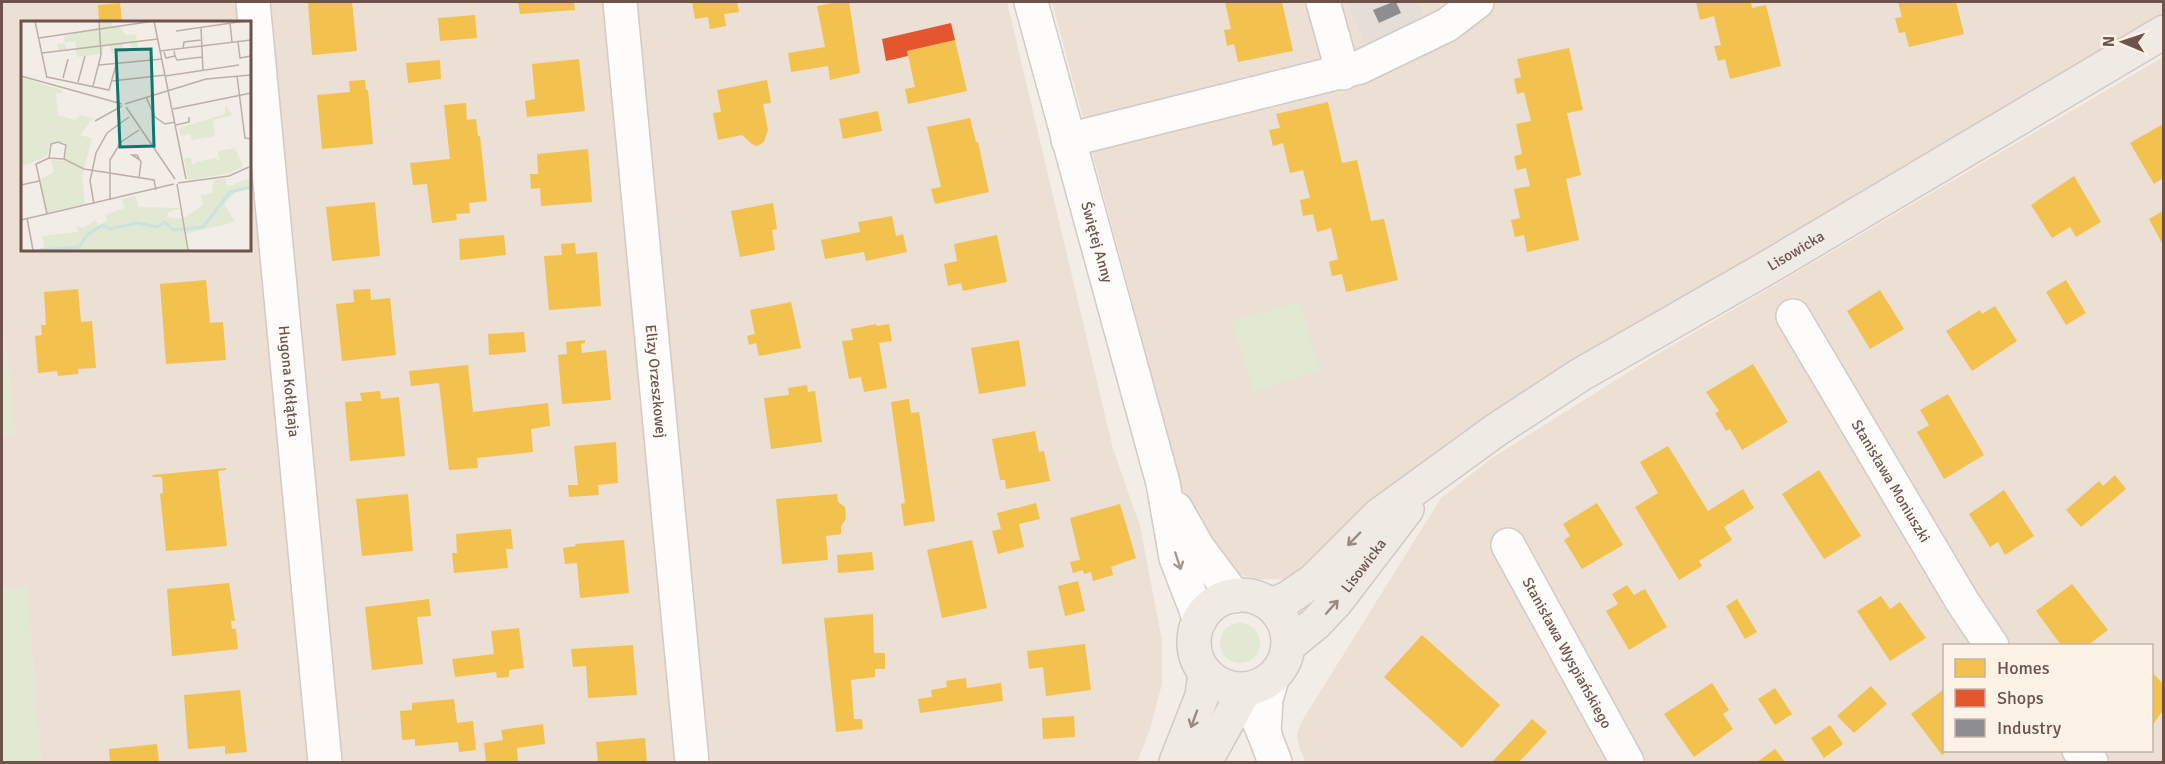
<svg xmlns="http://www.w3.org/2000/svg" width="2165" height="764" viewBox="0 0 2165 764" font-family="Signika,sans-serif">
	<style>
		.residential { fill: #ecdfd4; fill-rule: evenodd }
		.industrial { fill: #e5ddd8 }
		.green { fill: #e1e9d2 }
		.homes { fill: #f2c14e }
		.shops { fill: #e4572e }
		.industry { fill: #8d8d92 }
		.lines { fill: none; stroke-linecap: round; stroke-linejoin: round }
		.minor-casing { stroke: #d2cac5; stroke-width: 36 }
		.major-casing { stroke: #d3c9c4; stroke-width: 36 }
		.minor { stroke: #fdfcfb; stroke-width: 33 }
		.major { stroke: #f0eae4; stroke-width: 33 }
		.oneway { stroke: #9b8880 }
		.oneway2 { stroke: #a79791 }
		.labels { text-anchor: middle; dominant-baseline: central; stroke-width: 6; stroke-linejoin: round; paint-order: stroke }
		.street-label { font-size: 15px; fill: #6d534a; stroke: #fdf2e6 }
		.inset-river { fill: none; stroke: #cae2e2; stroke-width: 3 }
		.inset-road { fill: none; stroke: #bdafa8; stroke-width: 1.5 }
		.view { fill: #0f766e; fill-opacity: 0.15; stroke: #0f766e; stroke-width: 3 }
		.inset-edge { fill: none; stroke: #6d534a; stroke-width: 3 }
	</style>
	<rect width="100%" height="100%" fill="#f3ede7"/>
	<!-- residential -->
	<g class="residential">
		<path d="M2,2H1007L1113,449L1140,526L1162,641V684L1150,729L1137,762H41L27,587L2,589V435L15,434L2,313ZM22,22H249V249H22Z"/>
		<path d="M1052,2H2163L2164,16L1507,401L1454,438L1390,489L1291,579H1259L1228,572L1191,522Z"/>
		<path d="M2163,57V762H1306L1299,747L1297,734L1302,721L1441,498L1492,458L1651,358ZM1944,646H2152V750H1944Z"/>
	</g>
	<!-- industrial -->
	<path class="industrial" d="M1348,2H1417L1425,21L1366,45Z"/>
	<!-- green -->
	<g class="green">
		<path d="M1299,301L1320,371L1253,392L1231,322Z"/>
		<path d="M2,313L15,434L2,435Z"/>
		<path d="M27,587L41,762H2V589Z"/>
		<circle cx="1240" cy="643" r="20"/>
	</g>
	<!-- homes -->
	<g class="homes">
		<path d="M324,2H352L357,51L312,55L308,3Z"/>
		<path d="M518,2H574L575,10L520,14Z"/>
		<path d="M692,2H737L739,12L724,14L726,26L710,29L708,17L695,19Z"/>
		<path d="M837,2H849L860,73L830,80L828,66L791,72L788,53L825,47L817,6Z"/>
		<path d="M1225,2H1282L1293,51L1238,62L1234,44L1227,46L1224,30L1231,29Z"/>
		<path d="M1696,2H1751L1752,8L1766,5L1781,66L1730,79L1725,59L1718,61L1714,46L1721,45L1714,16L1700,20Z"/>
		<path d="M1898,2H1956L1964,34L1909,47L1905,32L1899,33L1895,18L1902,17Z"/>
		<path d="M120,3L122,22H99L98,5Z"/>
		<path d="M475,15L477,38L440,41L438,18Z"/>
		<path d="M955,40L967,91L908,104L905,89L915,87L907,51Z"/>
		<path d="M1569,48L1583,110L1567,113L1581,175L1566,179L1579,240L1527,252L1524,235L1515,237L1511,220L1520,218L1514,189L1530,186L1526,168L1517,170L1514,156L1522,154L1516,124L1531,121L1524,92L1517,94L1514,79L1521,77L1517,59Z"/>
		<path d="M579,59L585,111L527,117L525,101L535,99L532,64Z"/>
		<path d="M440,60L441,79L408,83L406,63Z"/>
		<path d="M365,80L366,90H368L373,144L322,149L317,95L350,92L349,81Z"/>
		<path d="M767,80L771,103L763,104L768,130L764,142L757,146L752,144L742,135L718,140L713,113L721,112L717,90Z"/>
		<path d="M1328,102L1342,163L1357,160L1371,221L1384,219L1398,280L1346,292L1342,274L1332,276L1329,262L1338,259L1331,228L1317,232L1313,214L1303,216L1300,200L1310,198L1303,170L1290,173L1283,143L1273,146L1269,130L1280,128L1276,114Z"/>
		<path d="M466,103L467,120L476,119L478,136H480L487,201L469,203L470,213L456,214L457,220L432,223L427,184L413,185L410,163L450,159L444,105Z"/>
		<path d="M878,111L882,131L843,139L839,119Z"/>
		<path d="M970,118L976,142H978L989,192L935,204L931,189L941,187L927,127Z"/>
		<path d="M2163,124V178L2154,184L2130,143Z"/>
		<path d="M588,149L592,202L541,206L540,188L531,189L530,174H538L537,154Z"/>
		<path d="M2074,176L2101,222L2076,237L2070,227L2052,238L2031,205Z"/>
		<path d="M375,202L380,256L332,261L326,207Z"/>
		<path d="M773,203L777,229L772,230L775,250L740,257L731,211Z"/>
		<path d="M2163,211V245L2149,219Z"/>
		<path d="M892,216L896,236L903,234L907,252L866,261L864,252L825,259L821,240L860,232L858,222Z"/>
		<path d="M504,235L506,255L460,260L459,239Z"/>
		<path d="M997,235L1007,282L963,291L961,283L948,286L944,264L957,261L954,244Z"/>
		<path d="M575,243L576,254L597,252L601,306L549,310L544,256L562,255L561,244Z"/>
		<path d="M206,280L210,323L223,322L226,360L166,364L160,284Z"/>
		<path d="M2066,280L2086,313L2066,325L2046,292Z"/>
		<path d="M78,289L81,322L92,321L96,368L78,369V374L58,376L57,371L38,373L35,336L42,335L41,325H46L44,292Z"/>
		<path d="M370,289L371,300L390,298L396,355L342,361L336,304L354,302L353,290Z"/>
		<path d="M1880,290L1904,329L1870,349L1847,311Z"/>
		<path d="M791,302L801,348L759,356L756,343L749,345L747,336L755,334L750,310Z"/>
		<path d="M1995,306L2017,341L1972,371L1946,331L1980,310L1982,314Z"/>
		<path d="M876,324L877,326L889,324L892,341L879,343L887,388L864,392L861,377L849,379L842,341L853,340L851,329Z"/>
		<path d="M524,332L526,352L489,355L488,334Z"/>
		<path d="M585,340V343L581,344L582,353L606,350L611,400L562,404L558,355L567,354L566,342Z"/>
		<path d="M1019,340L1026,386L979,394L971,348Z"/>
		<path d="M1753,364L1788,422L1742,450L1730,429L1726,431L1715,413L1719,411L1706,392Z"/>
		<path d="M468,365L473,412L548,403L550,426L531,429L533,452L477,458L478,468L449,470L439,383L411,386L409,371Z"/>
		<path d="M807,385L808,392L815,391L822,442L771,449L764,398L789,395L788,388Z"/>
		<path d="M380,391L381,399L399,397L405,456L350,461L345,402L362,401L360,393Z"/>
		<path d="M1948,394L1984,455L1944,479L1917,432L1929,425L1920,410Z"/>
		<path d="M909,399L911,413L919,412L935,521L904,526L901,504L905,503L891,402Z"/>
		<path d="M1035,431L1039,452L1044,451L1050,481L1006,489L1005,480H1000L992,439Z"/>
		<path d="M616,442L618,483L598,485L599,495L569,497L568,485H578L574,446Z"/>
		<path d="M1668,446L1708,511L1743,489L1754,508L1724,527L1732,540L1699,561L1702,566L1679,580L1635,507L1658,493L1640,462Z"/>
		<path d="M226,468V470L218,471L227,546L166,551L160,494L163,493L162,477H153L152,475Z"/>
		<path d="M1819,470L1861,536L1824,559L1782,494Z"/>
		<path d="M2115,475L2126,489L2081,527L2066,510L2099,481L2103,486Z"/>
		<path d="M2004,490L2034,536L2005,555L1998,542L1990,547L1969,514Z"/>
		<path d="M408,494L413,551L362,556L356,499Z"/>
		<path d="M837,494L838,502L845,507L846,519L841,526V534L826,536L828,560L782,564L776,499Z"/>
		<path d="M1036,503L1040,519L1019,524L1024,547L998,554L992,531L1001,529L997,513Z"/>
		<path d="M1597,503L1623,545L1582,569L1564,540L1570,536L1563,524Z"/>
		<path d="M1120,504L1136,558L1111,567L1113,575L1093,581L1091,572L1084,574L1083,570L1073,573L1070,562L1080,560L1070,518Z"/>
		<path d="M511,529L513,549H506L508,568L454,573L452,553H457L456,534Z"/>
		<path d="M624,540L629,593L580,598L577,563L565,564L563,548L576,546L575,544Z"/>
		<path d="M972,540L987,608L942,618L927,550Z"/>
		<path d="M872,552L874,570L838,573L837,555Z"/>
		<path d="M1078,581L1085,611L1065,616L1058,586Z"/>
		<path d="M229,583L235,621H231L232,629H236L238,649L172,656L167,589Z"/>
		<path d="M2072,584L2108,630L2088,645H2061L2036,611Z"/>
		<path d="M1627,585L1634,595L1645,589L1667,627L1629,650L1606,611L1618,604L1612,594Z"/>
		<path d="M1881,596L1890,609L1900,602L1926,638L1890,661L1857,611Z"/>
		<path d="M429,599L431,616L417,617L423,664L372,670L365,607Z"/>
		<path d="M1737,599L1757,632L1745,639L1726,606Z"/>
		<path d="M873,614L874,653H885V669H875V677L851,680L854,719H862L863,729L836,732L824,618Z"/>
		<path d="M519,628L524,668L509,670V677L497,678L496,672L455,677L452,659L494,654L491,631Z"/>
		<path d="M1422,635L1500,705L1462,748L1384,677Z"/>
		<path d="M1085,644L1091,690L1046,696L1043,667L1029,669L1027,651Z"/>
		<path d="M633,645L637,695L588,698L586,666L573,667L571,649Z"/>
		<path d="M2152,672L2163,684V710L2152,726Z"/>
		<path d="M966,678L967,688L1001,683L1003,701L920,713L918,699L932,697L931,690L947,687L946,681Z"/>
		<path d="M1712,683L1729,710L1723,714L1733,729L1694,757L1664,714Z"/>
		<path d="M1871,686L1887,704L1854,733L1837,716Z"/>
		<path d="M1775,688L1792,714L1775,725L1758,699Z"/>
		<path d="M1944,689V750H1948L1942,755L1911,714Z"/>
		<path d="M240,690L247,752L225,754V746L188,749L184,695Z"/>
		<path d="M454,699L457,723L473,721L476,750L459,752L458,742L415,746V739L402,740L400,711L412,710V703Z"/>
		<path d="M1074,716L1075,737L1043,739L1042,718Z"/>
		<path d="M1532,719L1547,732L1519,762H1492Z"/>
		<path d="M543,724L545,744L517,748L518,762H486L484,743L503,740L501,730Z"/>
		<path d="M1830,725L1843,744L1824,758L1811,738Z"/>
		<path d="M645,738L647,762H598L596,742Z"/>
		<path d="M157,744L159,762H110L109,749Z"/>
		<path d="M1775,749L1785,762H1757Z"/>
	</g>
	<!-- shops -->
	<path class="shops" d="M951,23L955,40L907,51L908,56L886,61L882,39Z"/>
	<!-- industry -->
	<path class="industry" d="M1393,2H1396L1401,13L1379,23L1373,10Z"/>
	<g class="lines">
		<!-- minor casing -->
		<g class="minor-casing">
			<g id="minor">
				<path id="s1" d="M253,2L325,762"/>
				<path id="s2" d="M620,2L692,762"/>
				<path id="s3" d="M1031,2L1163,483L1176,558L1200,620"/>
				<path d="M1323,2L1343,73"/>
				<path d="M1068,140L1360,67L1447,25L1477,2"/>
				<path id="s4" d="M1793,316L1962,601L1992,646"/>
				<path d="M1176,509L1198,548L1234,596"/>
				<path id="s5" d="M1508,545L1627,762"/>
				<path d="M1245,690L1264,733L1275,762"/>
				<path d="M1264,733L1266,699L1272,679"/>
				<path d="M2079,750L2091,762"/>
			</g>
		</g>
		<!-- major casing -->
		<g class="major-casing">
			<g id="major">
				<circle cx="1241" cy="642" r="47"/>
				<path id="s6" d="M1271,605L1288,598L1313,581L1379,515L1496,430L1580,375L1765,269L2164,32"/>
				<path id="s7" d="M1288,646L1315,624L1336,602L1407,509"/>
				<path d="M1176,762L1202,696L1205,673"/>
				<path d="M1205,762L1245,690"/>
			</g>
		</g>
		<!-- minor -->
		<use href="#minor" class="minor"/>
		<!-- major -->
		<use href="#major" class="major"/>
	</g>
	<!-- one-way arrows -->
	<defs><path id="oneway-shaft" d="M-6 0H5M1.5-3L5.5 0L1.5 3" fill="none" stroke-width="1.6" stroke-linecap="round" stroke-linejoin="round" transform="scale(1.5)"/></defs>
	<g class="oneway">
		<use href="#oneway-shaft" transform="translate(1354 539) rotate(134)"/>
		<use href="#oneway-shaft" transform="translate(1332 607) rotate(-48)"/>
		<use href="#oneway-shaft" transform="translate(1194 719) rotate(110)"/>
	</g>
	<use class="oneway2" href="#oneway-shaft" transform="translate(1178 561) rotate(72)"/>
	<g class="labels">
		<!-- street labels -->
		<g class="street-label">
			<text stroke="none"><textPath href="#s3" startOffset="249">Świętej Anny</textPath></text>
			<text stroke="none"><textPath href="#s6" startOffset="636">Lisowicka</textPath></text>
			<text stroke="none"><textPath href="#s1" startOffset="381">Hugona Kołłątaja</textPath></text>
			<text stroke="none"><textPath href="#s2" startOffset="381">Elizy Orzeszkowej</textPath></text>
			<text stroke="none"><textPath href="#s4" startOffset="192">Stanisława Moniuszki</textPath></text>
			<text stroke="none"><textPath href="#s7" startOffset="111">Lisowicka</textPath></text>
			<text stroke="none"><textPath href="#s5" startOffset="123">Stanisława Wyspiańskiego</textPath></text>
		</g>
	</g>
	<!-- overview -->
	<g transform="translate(21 21)">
		<rect width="230" height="230" fill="#f3ede7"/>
		<path d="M78,0H91L92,6L98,5L105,14L115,13L117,28L110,29L109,22H102L103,30L90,32L89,24L83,25L81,33L56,36L54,20L44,22L45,28L37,29L36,23L44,22L43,15L78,6ZM0,56L41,69V73L35,72L37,94L54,99L59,94L72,97L59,114L71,117L61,156L64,183L26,192L19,158L33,151L30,139L43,140L47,124L43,121L29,122L26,135L0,146ZM204,84L212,94L192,99L194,115L171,119L169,113L159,115L158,107L204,93ZM214,127L222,145L210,152L167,159L163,138L170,136L172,145L175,141L194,137L199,141L197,130ZM229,157V168L216,170L203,183L214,201L164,213L163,197L182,184L180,174L191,172L193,159L204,158L207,166ZM114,175L118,186L160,187L147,191L146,196L161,198L166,229H13L23,226L21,215L57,211L56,205L62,207L75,199L77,206L86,199L84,194L103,187L101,178Z" fill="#e1e9d2"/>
		<path class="inset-river" d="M20,229L58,226L66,214L81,204L89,208L116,202L136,206L144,201L152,209L182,206L209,171L230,166"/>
		<path class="inset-road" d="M14,0L26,57M133,0L165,158M209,2L211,21M180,6L182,50M155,10L224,0M18,17L133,0M217,21L219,37L230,35M162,28L163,21L180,19M139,30L230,19M143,31L145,37L154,35L153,30M21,32L137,18M154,35L156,39L181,36M78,44L141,38M0,55L101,83M144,55L218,44M216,55L224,117L230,118M26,56L88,69L95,44M42,57L47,38M91,60L144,54M57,61L64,35M72,65L80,34L78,0M125,76L134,96L144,103L154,101M104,83L185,58L230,54M105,86L154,158M152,88L230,72M74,100L101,85M155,104L168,101V96M28,137L30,123L37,121L45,124L43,138M118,157L120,141L116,134H111L119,139M157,162L208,155L228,146M156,163L167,229M0,164L18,160M89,179V139L100,121L118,109M73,183L69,160L75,132L86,112L108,96M26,193L15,143L28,137L43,138L63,148L133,159L135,169M6,197L12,229M0,199L153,163"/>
		<path class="view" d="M130,28L133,125L99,126L95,29Z"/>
		<rect width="230" height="230" class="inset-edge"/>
	</g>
	<!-- border -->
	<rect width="2165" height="764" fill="none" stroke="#6d534a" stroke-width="6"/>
	<!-- legend -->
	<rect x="1943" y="644" width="210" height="108" fill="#fdf2e6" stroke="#c3b2a8" stroke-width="1.5"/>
	<rect x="1955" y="659" width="30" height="18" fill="#f2c14e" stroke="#c3b2a8" stroke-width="1.5"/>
	<text x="1997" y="674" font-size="18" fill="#6d534a">Homes</text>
	<rect x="1955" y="689" width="30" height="18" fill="#e4572e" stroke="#c3b2a8" stroke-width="1.5"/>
	<text x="1997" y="704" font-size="18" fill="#6d534a">Shops</text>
	<rect x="1955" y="719" width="30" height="18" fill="#8d8d92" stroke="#c3b2a8" stroke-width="1.5"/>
	<text x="1997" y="734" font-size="18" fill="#6d534a">Industry</text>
	<!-- north arrow -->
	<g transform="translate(2123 42) rotate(272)" stroke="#fdf2e6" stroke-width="4.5" paint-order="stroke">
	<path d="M0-4.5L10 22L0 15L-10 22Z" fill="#6d534a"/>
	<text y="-9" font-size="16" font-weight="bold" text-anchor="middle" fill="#6d534a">N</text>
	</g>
</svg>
